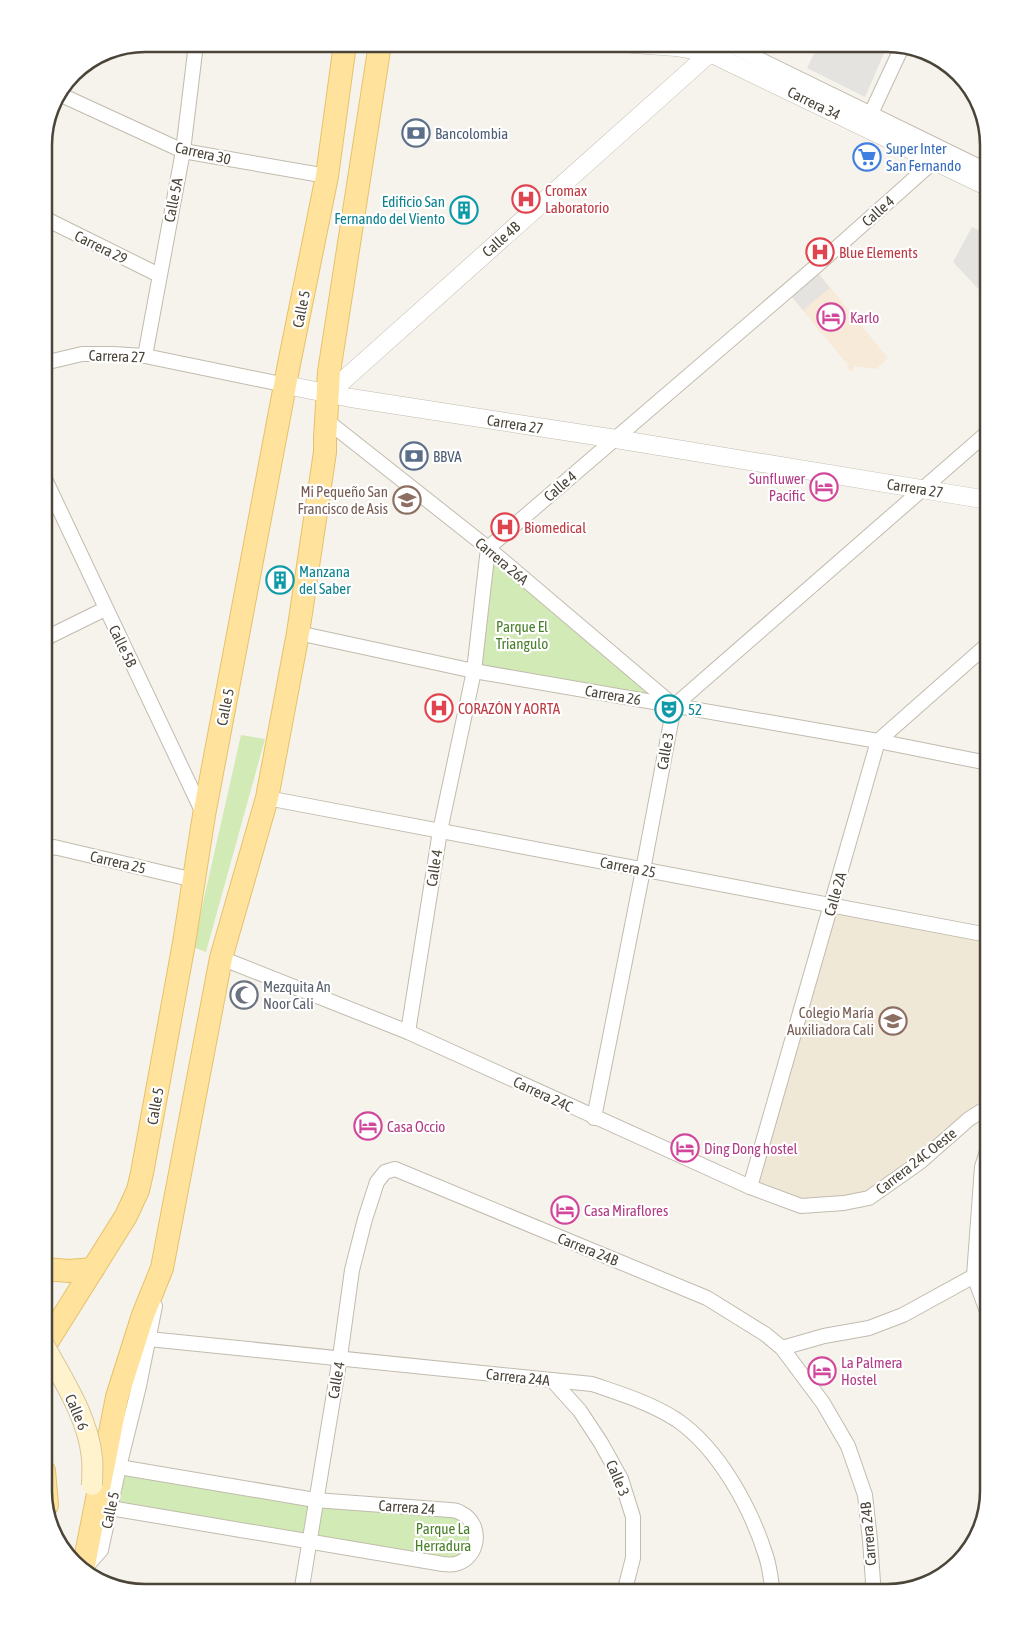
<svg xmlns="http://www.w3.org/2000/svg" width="1032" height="1637" viewBox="0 0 1032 1637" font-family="'Asap Condensed',sans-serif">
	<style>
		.commercial { fill: #f7ead8 }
		.education { fill: #efe8d6 }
		.green { fill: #d2eab5 }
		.parking { fill: #e5e3e0 }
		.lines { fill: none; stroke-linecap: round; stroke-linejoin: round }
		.minor-casing { stroke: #c2bbae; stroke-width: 16 }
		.tertiary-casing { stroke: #c2bbae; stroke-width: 19 }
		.primary-casing { stroke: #e6c16a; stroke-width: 24 }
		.minor { stroke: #fff; stroke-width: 14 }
		.tertiary { stroke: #fff; stroke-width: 18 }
		.primary { stroke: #ffe39c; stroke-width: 22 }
		.secondary-bridge-casing { stroke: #d6c79b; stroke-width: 22; stroke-linecap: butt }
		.secondary-bridge { stroke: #fff3cd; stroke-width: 20 }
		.labels { text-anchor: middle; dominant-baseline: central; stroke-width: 4.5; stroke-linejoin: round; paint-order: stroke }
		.street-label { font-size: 15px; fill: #4b4439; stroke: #fff }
		.service-label { font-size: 15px; fill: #4e5e75; stroke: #fff; text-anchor: start }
		.shop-label { font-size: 15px; fill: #366cbe; stroke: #fff; text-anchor: start }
		.health-label { font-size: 15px; fill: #be3a42; stroke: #fff; text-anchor: start }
		.culture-label { font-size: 15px; fill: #0d838f; stroke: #fff; text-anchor: start }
		.hotel-label { font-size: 15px; fill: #b23c85; stroke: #fff; text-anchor: start }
		.education-label { font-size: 15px; fill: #785e54; stroke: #fff; text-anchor: end }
		.park-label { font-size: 15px; fill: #4a7f2a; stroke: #fff }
		.worship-label { font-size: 15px; fill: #5b616d; stroke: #fff; text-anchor: start }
		.rim { fill: none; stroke: #4b4439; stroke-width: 2.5 }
	</style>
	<rect width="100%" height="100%" fill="#f6f3ec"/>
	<!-- commercial -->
	<path class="commercial" d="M814,268L888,358L876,369L855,366L852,371L847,370L848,365L786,290Z"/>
	<!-- education -->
	<path class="education" d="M832,906L988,935V1107L869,1198L801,1206L750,1187Z"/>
	<!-- green -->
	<g class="green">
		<path d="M488,548L674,706L474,671Z"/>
		<path d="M241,735L265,739L206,952L193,947Z"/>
		<path d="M119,1467L461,1512L476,1541L454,1565L110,1508Z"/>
	</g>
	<!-- parking -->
	<g class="parking">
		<path d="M819,44H888L865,97L807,68Z"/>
		<path d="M972,227L988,234V299L953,262Z"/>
		<path d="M814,268L830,288L803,310L786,290Z"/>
	</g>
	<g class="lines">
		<!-- minor casing -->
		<g class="minor-casing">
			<g id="minor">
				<path d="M728,44L988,171"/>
				<path d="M59,94L183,151L327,176"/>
				<path d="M867,122L902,47"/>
				<path d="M44,218L159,275"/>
				<path d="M145,356L183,151L196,44"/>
				<path d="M44,363L82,354H113L145,356L286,385"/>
				<path d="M326,420L488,548L673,705"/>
				<path d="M44,477L203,813"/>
				<path d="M298,633L474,671L878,741L988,763"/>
				<path d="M44,639L105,609"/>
				<path d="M267,798L988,935"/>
				<path d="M44,852L54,847L194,880"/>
				<path d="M221,958L408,1032L750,1187L801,1206L844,1203L869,1198L920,1162L969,1119L988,1107"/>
				<path d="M408,1032L440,831L474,671L488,548L814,268L934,161"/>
				<path d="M594,1118L643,870L674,706L988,432"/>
				<path d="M750,1187L878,741L988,644"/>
				<path d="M988,1314L974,1276L982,1167L988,1148"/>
				<path d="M149,1339L592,1384C621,1394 651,1403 677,1420C719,1449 751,1508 766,1556C770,1568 771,1581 773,1593"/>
				<path d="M782,1348L824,1336L869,1328L903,1315L974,1276"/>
				<path d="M552,1380L580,1411L601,1443L621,1479L633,1517V1558L624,1593"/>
				<path d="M110,1508L443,1564C446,1564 451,1565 455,1564C479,1559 484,1524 461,1513C458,1511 453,1510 450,1510L315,1500L119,1467"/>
				<path d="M85,1568L101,1550L119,1467L139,1386L155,1306"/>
				<path d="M301,1593L340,1357L352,1270L365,1219L377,1182L385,1172L395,1169L707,1298L765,1334L782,1348L823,1403L848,1446L865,1495L870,1540L873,1582L870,1593"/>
			</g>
		</g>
		<!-- tertiary casing -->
		<g class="tertiary-casing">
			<g id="tertiary">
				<path d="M633,44L676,47L710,53L988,187"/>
				<path d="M286,385L351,398L616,439L988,500"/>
				<path d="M328,394L710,53L718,44"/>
			</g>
		</g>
		<!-- primary casing -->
		<g class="primary-casing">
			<g id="primary">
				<path d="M44,1269L69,1271L93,1269"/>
				<path d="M44,1347L126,1216L138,1190L142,1173L184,943L204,815L289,364L327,176L345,44"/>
				<path d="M44,1471L47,1505"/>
				<path d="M83,1570L117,1397L143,1315L162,1268L221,958L267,798L298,633L325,452V438L329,372L380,44"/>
			</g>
		</g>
		<!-- minor -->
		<use href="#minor" class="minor"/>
		<!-- tertiary -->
		<use href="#tertiary" class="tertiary"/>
		<!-- primary -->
		<use href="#primary" class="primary"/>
		<!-- secondary-bridge casing -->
		<g class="secondary-bridge-casing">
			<path id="secondary-bridge" d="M44,1345C63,1380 88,1417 92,1458C93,1467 92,1476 92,1485"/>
		</g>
		<!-- secondary-bridge -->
		<use href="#secondary-bridge" class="secondary-bridge"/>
	</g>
	<!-- icons -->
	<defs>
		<g id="bank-ring" transform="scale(1.4375)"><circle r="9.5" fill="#fff" stroke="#5c6f8a" stroke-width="1.5"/><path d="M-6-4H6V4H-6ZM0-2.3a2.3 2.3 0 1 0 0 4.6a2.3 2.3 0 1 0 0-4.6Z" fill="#5c6f8a"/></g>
		<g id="supermarket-ring" transform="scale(1.4375)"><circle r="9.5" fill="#fff" stroke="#3f7fe0" stroke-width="1.5"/><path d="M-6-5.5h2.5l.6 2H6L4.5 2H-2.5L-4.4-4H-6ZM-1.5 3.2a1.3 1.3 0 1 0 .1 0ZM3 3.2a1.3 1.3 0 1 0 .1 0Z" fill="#3f7fe0"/></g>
		<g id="hospital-ring" transform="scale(1.4375)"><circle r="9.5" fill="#fff" stroke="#e0444e" stroke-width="1.5"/><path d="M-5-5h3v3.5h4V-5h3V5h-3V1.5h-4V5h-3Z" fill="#e0444e"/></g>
		<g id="building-ring" transform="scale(1.4375)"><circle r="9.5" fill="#fff" stroke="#0f9aa8" stroke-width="1.5"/><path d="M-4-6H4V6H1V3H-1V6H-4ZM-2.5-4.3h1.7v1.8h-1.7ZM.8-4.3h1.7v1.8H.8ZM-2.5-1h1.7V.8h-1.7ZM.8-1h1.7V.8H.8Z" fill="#0f9aa8"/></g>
		<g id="hotel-ring" transform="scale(1.4375)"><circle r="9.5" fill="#fff" stroke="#d1479c" stroke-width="1.5"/><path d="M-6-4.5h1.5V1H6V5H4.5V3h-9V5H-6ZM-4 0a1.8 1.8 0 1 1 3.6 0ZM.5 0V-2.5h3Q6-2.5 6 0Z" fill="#d1479c"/></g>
		<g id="school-ring" transform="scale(1.4375)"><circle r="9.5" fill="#fff" stroke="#8d6e63" stroke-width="1.5"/><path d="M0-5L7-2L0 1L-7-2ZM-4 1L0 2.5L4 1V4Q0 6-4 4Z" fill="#8d6e63"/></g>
		<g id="theatre-ring" transform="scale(1.4375)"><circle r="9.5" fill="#fff" stroke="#0f9aa8" stroke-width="1.5"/><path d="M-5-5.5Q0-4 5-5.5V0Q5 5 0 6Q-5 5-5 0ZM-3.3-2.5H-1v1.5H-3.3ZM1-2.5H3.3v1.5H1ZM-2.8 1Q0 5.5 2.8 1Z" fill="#0f9aa8"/></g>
		<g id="mosque-ring" transform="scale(1.4375)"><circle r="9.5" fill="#fff" stroke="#6b7280" stroke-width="1.5"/><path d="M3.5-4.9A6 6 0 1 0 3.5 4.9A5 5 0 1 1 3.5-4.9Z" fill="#6b7280"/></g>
	</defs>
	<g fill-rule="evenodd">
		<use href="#bank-ring" x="416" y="133"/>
		<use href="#supermarket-ring" x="867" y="157"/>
		<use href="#hospital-ring" x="526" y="199"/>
		<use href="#building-ring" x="464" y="210"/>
		<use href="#hospital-ring" x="820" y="252"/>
		<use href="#hotel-ring" x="831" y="317"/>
		<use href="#bank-ring" x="414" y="456"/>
		<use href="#hotel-ring" x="824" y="487"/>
		<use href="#school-ring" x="407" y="500"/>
		<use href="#hospital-ring" x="505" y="527"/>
		<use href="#building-ring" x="280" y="580"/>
		<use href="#hospital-ring" x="439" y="708"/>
		<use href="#theatre-ring" x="669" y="709"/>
		<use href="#mosque-ring" x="244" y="995"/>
		<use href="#school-ring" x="893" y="1021"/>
		<use href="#hotel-ring" x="368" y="1126"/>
		<use href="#hotel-ring" x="685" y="1148"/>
		<use href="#hotel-ring" x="565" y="1210"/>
		<use href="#hotel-ring" x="822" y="1371"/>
	</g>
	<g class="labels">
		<!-- street labels -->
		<g class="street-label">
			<text transform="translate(814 103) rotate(26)">Carrera 34</text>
			<text transform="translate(203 153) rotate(13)">Carrera 30</text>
			<text transform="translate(173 200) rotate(-79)">Calle 5A</text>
			<text transform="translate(878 211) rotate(-42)">Calle 4</text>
			<text transform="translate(501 239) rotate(-42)">Calle 4B</text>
			<text transform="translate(101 247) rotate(26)">Carrera 29</text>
			<text transform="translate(301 309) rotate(-79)">Calle 5</text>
			<text transform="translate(117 356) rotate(2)">Carrera 27</text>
			<text transform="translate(515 424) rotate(9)">Carrera 27</text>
			<text transform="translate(560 486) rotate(-41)">Calle 4</text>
			<text transform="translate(915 488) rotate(9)">Carrera 27</text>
			<text transform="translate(502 561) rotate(40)">Carrera 26A</text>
			<text transform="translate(123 646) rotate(64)">Calle 5B</text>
			<text transform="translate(613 695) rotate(10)">Carrera 26</text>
			<text transform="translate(225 707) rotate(-79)">Calle 5</text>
			<text transform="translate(665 751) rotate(-80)">Calle 3</text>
			<text transform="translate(118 862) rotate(13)">Carrera 25</text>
			<text transform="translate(628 867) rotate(11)">Carrera 25</text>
			<text transform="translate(434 868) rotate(-81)">Calle 4</text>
			<text transform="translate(835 894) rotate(-74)">Calle 2A</text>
			<text transform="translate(543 1094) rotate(25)">Carrera 24C</text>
			<text transform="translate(155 1106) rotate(-80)">Calle 5</text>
			<text transform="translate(916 1161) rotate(-38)">Carrera 24C Oeste</text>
			<text transform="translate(588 1249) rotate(22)">Carrera 24B</text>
			<text transform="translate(518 1377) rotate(6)">Carrera 24A</text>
			<text transform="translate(336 1380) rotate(-80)">Calle 4</text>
			<text transform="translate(77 1412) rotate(67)">Calle 6</text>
			<text transform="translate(618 1478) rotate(67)">Calle 3</text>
			<text transform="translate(407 1507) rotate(4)">Carrera 24</text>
			<text transform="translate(110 1510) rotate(-78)">Calle 5</text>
			<text transform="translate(868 1534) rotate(-95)">Carrera 24B</text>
		</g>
		<!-- service labels -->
		<g class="service-label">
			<text x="435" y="133">Bancolombia</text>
			<text x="433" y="456">BBVA</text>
		</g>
		<!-- shop labels -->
		<g class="shop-label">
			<text x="886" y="148">Super Inter<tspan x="886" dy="17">San Fernando</tspan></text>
		</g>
		<!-- health labels -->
		<g class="health-label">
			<text x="545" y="190">Cromax<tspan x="545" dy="17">Laboratorio</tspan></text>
			<text x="839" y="252">Blue Elements</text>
			<text x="524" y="527">Biomedical</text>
			<text x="458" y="708">CORAZÓN Y AORTA</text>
		</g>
		<!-- culture labels -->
		<g class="culture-label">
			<text x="445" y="201" text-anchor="end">Edificio San<tspan x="445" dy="17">Fernando del Viento</tspan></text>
			<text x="299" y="571">Manzana<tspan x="299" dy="17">del Saber</tspan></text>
			<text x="688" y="709">52</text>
		</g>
		<!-- hotel labels -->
		<g class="hotel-label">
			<text x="850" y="317">Karlo</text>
			<text x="805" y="478" text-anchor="end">Sunfluwer<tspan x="805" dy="17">Pacific</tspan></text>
			<text x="387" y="1126">Casa Occio</text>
			<text x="704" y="1148">Ding Dong hostel</text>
			<text x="584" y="1210">Casa Miraflores</text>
			<text x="841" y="1362">La Palmera<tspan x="841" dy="17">Hostel</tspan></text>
		</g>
		<!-- education labels -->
		<g class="education-label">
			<text x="388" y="491">Mi Pequeño San<tspan x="388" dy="17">Francisco de Asis</tspan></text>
			<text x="874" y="1012">Colegio María<tspan x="874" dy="17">Auxiliadora Cali</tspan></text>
		</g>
		<!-- park labels -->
		<g class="park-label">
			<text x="522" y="626">Parque El<tspan x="522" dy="17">Triangulo</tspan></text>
			<text x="443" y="1528">Parque La<tspan x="443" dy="17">Herradura</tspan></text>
		</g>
		<!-- worship labels -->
		<g class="worship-label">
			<text x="263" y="986">Mezquita An<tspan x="263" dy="17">Noor Cali</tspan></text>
		</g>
	</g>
	<!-- crop -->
	<path d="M0 0H1032V1637H0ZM145 52H887A93 93 0 0 1 980 145V1491A93 93 0 0 1 887 1584H145A93 93 0 0 1 52 1491V145A93 93 0 0 1 145 52Z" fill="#fff" fill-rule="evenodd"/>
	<path class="rim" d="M145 52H887A93 93 0 0 1 980 145V1491A93 93 0 0 1 887 1584H145A93 93 0 0 1 52 1491V145A93 93 0 0 1 145 52Z"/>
</svg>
